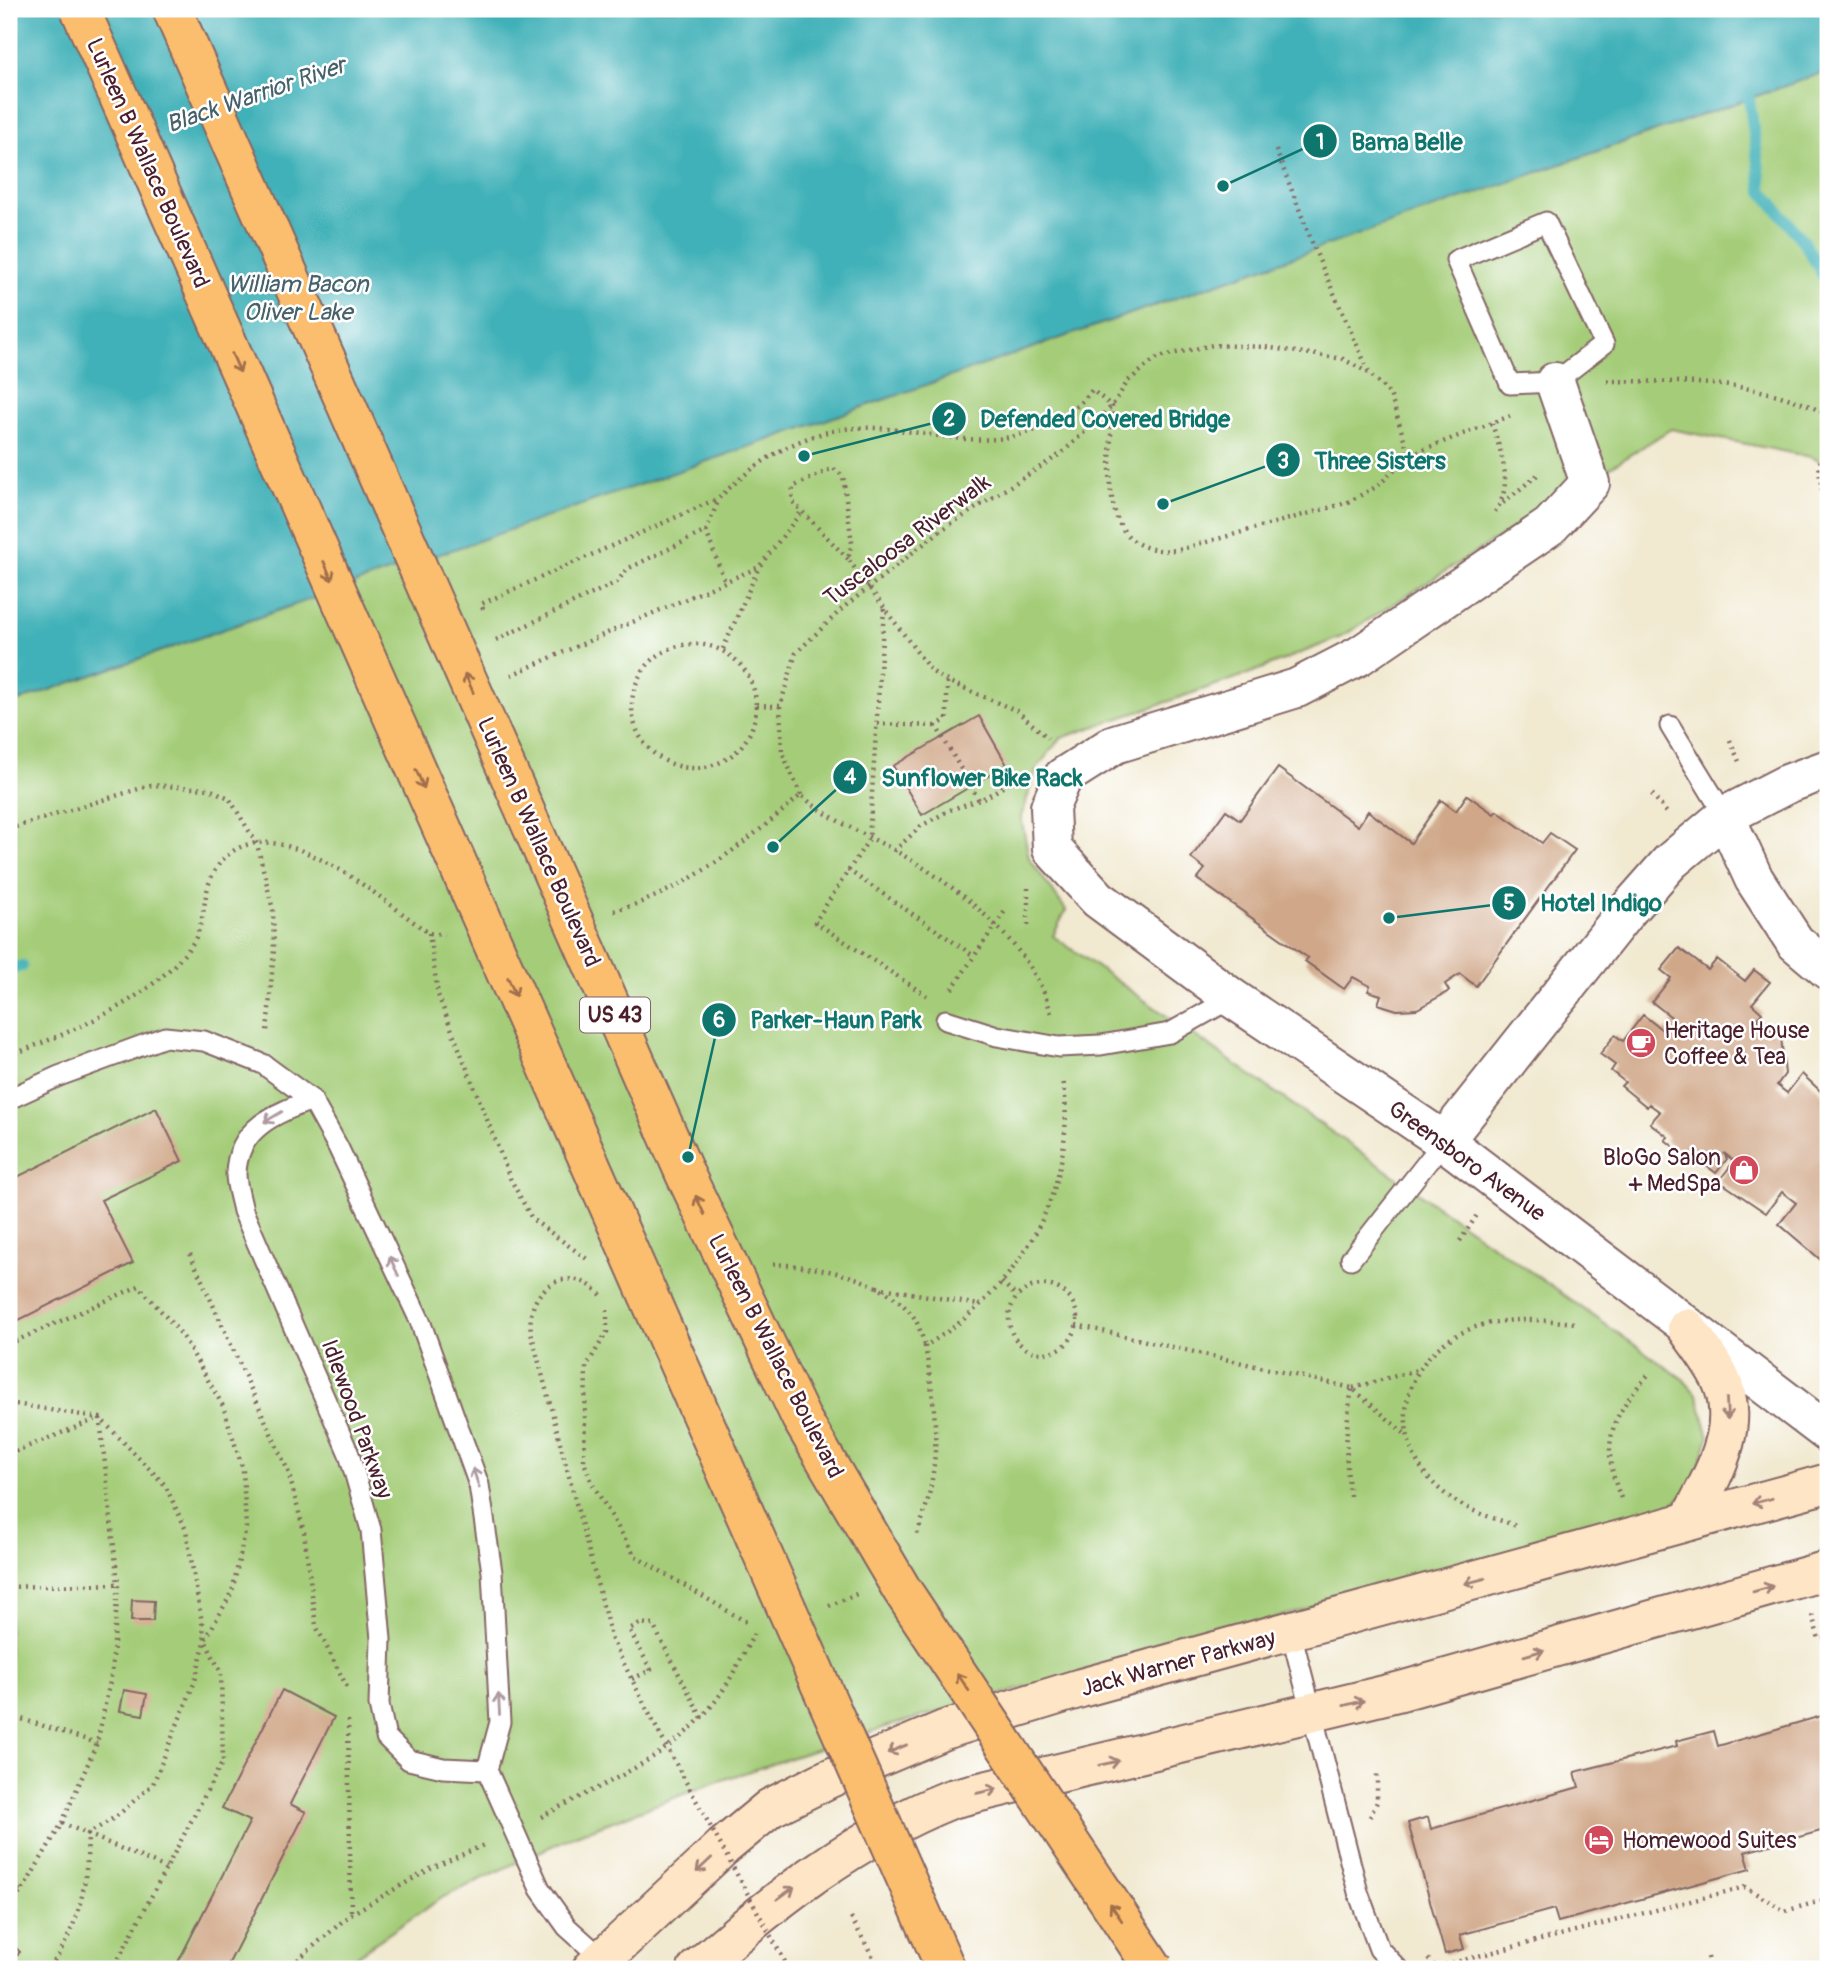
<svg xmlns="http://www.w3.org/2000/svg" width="1837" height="1978" viewBox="0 0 1837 1978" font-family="Pangolin,sans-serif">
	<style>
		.green { fill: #a5cd79; stroke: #787652; stroke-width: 2 }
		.water { fill: #40b1b8; stroke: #456872; stroke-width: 2 }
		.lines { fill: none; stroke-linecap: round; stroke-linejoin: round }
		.stream { stroke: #40b1b8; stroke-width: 12 }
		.building { fill: #d0a889 }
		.lane-casing { stroke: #846665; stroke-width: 23 }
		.street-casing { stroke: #846665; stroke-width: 42 }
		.secondary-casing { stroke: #846665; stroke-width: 42 }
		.path { stroke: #846665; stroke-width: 4.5; stroke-dasharray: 2 5; stroke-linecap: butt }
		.lane { stroke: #fff; stroke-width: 19 }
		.street { stroke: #fff; stroke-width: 38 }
		.secondary { stroke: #fde5c5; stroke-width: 38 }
		.highway-bridge-casing { stroke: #846665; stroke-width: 42; stroke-linecap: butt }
		.path-bridge { stroke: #846665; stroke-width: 4.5; stroke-dasharray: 2 5; stroke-linecap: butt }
		.highway-bridge { stroke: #fbbe6e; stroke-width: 38 }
		.oneway { stroke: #a26e4c }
		.oneway2 { stroke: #ae9aa0 }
		.oneway3 { stroke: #a48278 }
		.labels { text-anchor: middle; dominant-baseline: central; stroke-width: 5; stroke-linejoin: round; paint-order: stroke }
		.shield { fill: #fff; stroke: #80626b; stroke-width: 2 }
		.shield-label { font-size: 21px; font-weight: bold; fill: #4a1f2b }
		.street-label { font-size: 23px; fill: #4a1f2b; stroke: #fff }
		.poi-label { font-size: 23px; fill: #4a1f2b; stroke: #fff; text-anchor: start }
		.water-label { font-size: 24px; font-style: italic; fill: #46616a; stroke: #fff }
		.leader { fill: none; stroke: #0f766e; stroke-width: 2.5 }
		.callout-dot { fill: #0f766e; stroke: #fff; stroke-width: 2.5 }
		.mark-label { font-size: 21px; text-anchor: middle; font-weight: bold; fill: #fff }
		.callout-label { font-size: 24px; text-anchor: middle; font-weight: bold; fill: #0f766e; stroke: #fff; stroke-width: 5; stroke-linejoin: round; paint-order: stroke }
	</style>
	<rect width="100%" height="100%" fill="#fff"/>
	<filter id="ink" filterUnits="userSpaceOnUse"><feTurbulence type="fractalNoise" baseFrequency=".0143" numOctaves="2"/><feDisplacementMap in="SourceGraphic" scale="14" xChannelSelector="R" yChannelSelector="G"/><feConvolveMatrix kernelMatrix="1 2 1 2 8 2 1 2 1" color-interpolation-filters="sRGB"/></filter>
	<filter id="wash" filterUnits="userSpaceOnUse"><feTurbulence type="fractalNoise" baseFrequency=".00686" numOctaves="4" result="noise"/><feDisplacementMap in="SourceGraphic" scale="28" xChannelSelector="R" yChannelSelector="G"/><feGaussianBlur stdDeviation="1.57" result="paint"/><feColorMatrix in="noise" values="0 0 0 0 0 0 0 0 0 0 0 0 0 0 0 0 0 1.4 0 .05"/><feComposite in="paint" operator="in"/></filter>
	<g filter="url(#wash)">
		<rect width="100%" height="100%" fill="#f1e9d0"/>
		<!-- green -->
		<path class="green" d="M1828,71V464L1811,457L1671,429L1341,637L1248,674L1061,738L1037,768L1021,817L1029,858L1066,910L1053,936L1683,1379L1697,1395L1709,1437L1691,1489L1668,1508L889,1726L716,1782L573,1836L441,1898L337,1969H9V704Z"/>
		<!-- water -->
		<path class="water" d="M9,9H1828V71L9,704Z"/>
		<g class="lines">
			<!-- stream -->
			<g class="stream">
				<path d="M1749,99L1762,190L1805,244L1828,284"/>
				<path d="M9,969L22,966"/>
			</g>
		</g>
		<g id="blocks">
			<!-- building -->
			<g class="building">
				<path d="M979,716L1007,765L922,815L893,766Z"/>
				<path d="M1278,768L1358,826L1368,811L1411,843L1441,800L1456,811L1467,795L1494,814L1497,811L1542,843L1550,833L1575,850L1476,986L1460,974L1445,984L1449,991L1417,1009L1397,1010L1378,1004L1381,995L1368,991L1370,986L1353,977L1344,989L1305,961L1308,958L1197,879L1205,869L1191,858L1226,810L1240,820Z"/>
				<path d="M1679,948L1708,970L1717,959L1745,981L1754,970L1770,982L1752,1004L1762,1013L1757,1019L1781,1037L1785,1074L1777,1085L1787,1093L1802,1074L1828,1098V1251L1821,1260L1779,1224L1796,1203L1782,1192L1766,1213L1719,1181L1734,1161L1724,1153L1727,1159L1716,1173L1696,1158L1693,1162L1665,1140L1668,1137L1650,1123L1660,1112L1649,1104L1647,1107L1621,1086L1625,1082L1611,1071L1615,1065L1600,1054L1615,1035L1623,1041L1643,1015L1665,1032L1675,1020L1652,1002L1671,978L1661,970Z"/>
				<path d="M156,1108L182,1161L101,1200L133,1263L9,1325V1181Z"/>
				<path d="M132,1600L154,1601L153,1621H131Z"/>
				<path d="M124,1690L147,1694L143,1715L120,1711Z"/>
				<path d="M282,1690L334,1717L290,1804L306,1812L226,1969H182L176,1966L250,1821L222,1808Z"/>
				<path d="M1828,1714V1829L1745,1852L1750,1869L1558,1922L1554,1909L1460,1935L1464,1949L1445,1954L1408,1823L1428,1817L1431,1829L1579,1787L1575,1772L1677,1746L1676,1741L1714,1731L1718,1746Z"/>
				<path d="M9,1941L20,1952L9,1963Z"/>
			</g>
		</g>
	</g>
	<g filter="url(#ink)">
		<use href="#blocks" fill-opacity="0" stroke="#846665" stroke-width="2"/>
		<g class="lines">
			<!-- lane casing -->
			<g class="lane-casing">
				<g id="lane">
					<path d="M1546,222L1604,344L1555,382L1510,384L1456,260Z"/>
					<path d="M1670,726L1725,816"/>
					<path d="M946,1020L997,1036L1059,1047L1101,1045L1170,1033L1232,998"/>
					<path d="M9,1099L59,1076L165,1037L204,1041L263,1064L312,1100"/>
					<path d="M1351,1259L1444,1141"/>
					<path d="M1291,1632L1358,1892L1379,1949L1398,1969"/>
					<path d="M487,1770L443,1768L409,1760L386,1737L379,1705L381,1639L371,1530L349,1454L243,1211C241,1200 236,1186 236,1174C237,1128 276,1113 312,1100L338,1147L420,1321L479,1485L492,1572L500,1722L487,1770L540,1889L567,1927L607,1963"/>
				</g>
			</g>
			<!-- street casing -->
			<g class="street-casing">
				<g id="street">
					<path d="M1555,382L1590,483L1550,526L1359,656L1297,688L1115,744L1063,777L1050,807L1052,849L1098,899L1232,998L1444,1141L1828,1433"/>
					<path d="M1725,816L1754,879L1795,942L1828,970"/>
					<path d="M1444,1141L1625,913L1670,862L1725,816L1787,784L1828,769"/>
				</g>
			</g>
			<!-- secondary casing -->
			<g class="secondary-casing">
				<g id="secondary">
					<path d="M1687,1328C1698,1344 1711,1360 1720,1378C1744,1427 1711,1478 1689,1521"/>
					<path d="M592,1969L723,1847L770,1808L828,1779L944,1730L1081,1688L1828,1483"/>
					<path d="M697,1969C774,1900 854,1838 951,1799L1401,1691L1828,1570"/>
				</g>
			</g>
			<!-- path -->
			<g class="path">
				<path d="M1276,150L1319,260L1369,372"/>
				<path d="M1607,381C1682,382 1761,379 1828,415"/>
				<path d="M1492,423C1500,452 1515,484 1495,512"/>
				<path d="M1503,503L1540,473"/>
				<path d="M1826,518L1819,470L1828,415"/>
				<path d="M706,531L725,582"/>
				<path d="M848,559L792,501L793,487L833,468L843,476L852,543L848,559L931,671L947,681L1017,711L1048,738"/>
				<path d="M483,609L481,604L719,498C750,467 789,440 832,431C904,416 970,460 1042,427C1063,417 1078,408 1092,390L1112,406C1112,464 1092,558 1178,550L1346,503L1378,486L1409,455"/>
				<path d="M884,609L869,839L815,922L927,996"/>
				<path d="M496,640L617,582L627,569L706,531L719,499"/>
				<circle cx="694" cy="706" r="62"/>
				<path d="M723,649L759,567"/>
				<path d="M511,675L759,567L802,511"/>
				<path d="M947,682V719L936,726L979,800"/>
				<path d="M757,705L780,706"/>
				<path d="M877,724L936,726"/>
				<path d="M1730,740L1740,764"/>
				<path d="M1652,794L1667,813"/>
				<path d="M801,795L782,752L780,706L796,653L844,607L940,531L1062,453L1112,406L1128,381L1158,357L1213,345L1265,347L1343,359L1369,373L1390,394L1409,455L1510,416"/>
				<path d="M9,829L151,785L209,789L229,798L257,844L273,910L274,950L267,1032"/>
				<path d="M894,851L921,826L950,810L986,797L1019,777"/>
				<path d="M848,870L974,956"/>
				<path d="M614,911C685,892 747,842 801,795C830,820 861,832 894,850C953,883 1034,944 1051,1014"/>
				<path d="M1028,925V886"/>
				<path d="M429,933L438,995L510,1178L532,1219L587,1259"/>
				<path d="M952,989L1007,908"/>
				<path d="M9,1056C72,1031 147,1003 190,947C207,925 201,895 214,872C262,790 383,902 429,933L444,935"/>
				<path d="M1460,1241L1477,1215"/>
				<path d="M190,1254L288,1471L304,1532L316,1626L347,1687"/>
				<path d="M773,1264C820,1267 882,1276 913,1316C919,1324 922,1337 925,1346"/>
				<path d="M1002,1282L1017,1297"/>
				<circle cx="1043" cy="1319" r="34"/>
				<path d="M877,1287L979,1305"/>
				<path d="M601,1295C569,1260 525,1288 531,1332L612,1640L659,1733"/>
				<path d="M607,1310V1332L586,1367L584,1462L592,1483L635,1556L748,1623"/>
				<path d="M1076,1325L1352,1388L1404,1433"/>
				<path d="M9,1344L139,1286L182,1335L223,1406L243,1470L246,1528L232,1592L205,1640L195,1681L153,1784L117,1816L88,1834C87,1888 80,1924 49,1969"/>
				<path d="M1353,1388L1417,1370"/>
				<path d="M9,1403L100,1418L165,1485L186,1530L205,1640L221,1673L223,1761L113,1969"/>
				<path d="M9,1454L99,1418"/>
				<path d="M1350,1496C1345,1459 1345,1426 1352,1389"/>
				<path d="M1621,1498C1599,1444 1611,1416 1648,1375"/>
				<path d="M1515,1525C1489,1517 1464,1510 1443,1492C1383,1443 1398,1357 1470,1329C1503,1316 1541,1320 1576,1323"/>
				<path d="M917,1534C943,1466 937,1416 925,1346C1020,1290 1079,1189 1063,1078"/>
				<path d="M9,1587L118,1584"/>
				<path d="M829,1606L859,1593"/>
				<path d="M1812,1615L1819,1639L1828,1638"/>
				<path d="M632,1679L651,1670L629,1629L641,1623L653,1625L702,1718"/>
				<path d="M9,1715L97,1743"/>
				<path d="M348,1720L351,1914"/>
				<path d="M541,1817C603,1783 673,1758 717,1699C731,1680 742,1656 754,1634"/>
				<path d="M1370,1817L1377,1802V1771"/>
				<path d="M62,1823L166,1868"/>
				<path d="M9,1880L22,1891"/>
				<path d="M9,1905L22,1891L62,1823L97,1743L112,1672L118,1584L100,1418"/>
				<path d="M851,1918L880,1969"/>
				<path d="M1708,1957L1711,1969"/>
				<path d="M1428,1959L1436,1967L1745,1887L1785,1911L1828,1899"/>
				<path d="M287,1969L351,1914L432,1868L486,1844"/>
			</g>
			<!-- lane -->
			<use href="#lane" class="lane"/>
			<!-- street -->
			<use href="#street" class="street"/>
			<!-- secondary -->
			<use href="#secondary" class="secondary"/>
			<!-- highway-bridge casing -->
			<g class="highway-bridge-casing">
				<g id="highway-bridge">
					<path d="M80,9L946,1969"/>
					<path d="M172,9L685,1174L801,1418L902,1590L1154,1969"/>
				</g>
			</g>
			<!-- path-bridge -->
			<path class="path-bridge" d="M659,1733L789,1969"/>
			<!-- highway-bridge -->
			<use href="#highway-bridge" class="highway-bridge"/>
		</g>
		<!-- one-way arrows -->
		<defs><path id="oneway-shaft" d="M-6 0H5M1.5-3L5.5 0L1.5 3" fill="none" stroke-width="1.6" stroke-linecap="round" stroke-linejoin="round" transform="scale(1.75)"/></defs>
		<g class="oneway">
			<use href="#oneway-shaft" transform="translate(236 363) rotate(66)"/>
			<use href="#oneway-shaft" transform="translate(328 571) rotate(66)"/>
			<use href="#oneway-shaft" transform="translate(469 683) rotate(-114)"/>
			<use href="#oneway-shaft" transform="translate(420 779) rotate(66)"/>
			<use href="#oneway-shaft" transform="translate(512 987) rotate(66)"/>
			<use href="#oneway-shaft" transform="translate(700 1205) rotate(-115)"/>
			<use href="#oneway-shaft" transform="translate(963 1682) rotate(-124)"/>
			<use href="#oneway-shaft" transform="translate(1116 1912) rotate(-124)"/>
		</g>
		<g class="oneway2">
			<use href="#oneway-shaft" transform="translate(273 1117) rotate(149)"/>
			<use href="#oneway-shaft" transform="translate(394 1266) rotate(-115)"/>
			<use href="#oneway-shaft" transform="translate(476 1478) rotate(-108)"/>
			<use href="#oneway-shaft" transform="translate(499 1704) rotate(-93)"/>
		</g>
		<g class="oneway3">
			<use href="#oneway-shaft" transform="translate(1727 1409) rotate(87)"/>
			<use href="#oneway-shaft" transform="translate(1762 1501) rotate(165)"/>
			<use href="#oneway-shaft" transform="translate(1475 1581) rotate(165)"/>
			<use href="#oneway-shaft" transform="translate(1763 1589) rotate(-16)"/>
			<use href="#oneway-shaft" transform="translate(1534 1653) rotate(-16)"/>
			<use href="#oneway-shaft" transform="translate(1354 1703) rotate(-14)"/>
			<use href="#oneway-shaft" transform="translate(897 1749) rotate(157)"/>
			<use href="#oneway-shaft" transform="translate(1109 1763) rotate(-13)"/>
			<use href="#oneway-shaft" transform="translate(987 1791) rotate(-13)"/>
			<use href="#oneway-shaft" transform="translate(704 1865) rotate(137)"/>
			<use href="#oneway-shaft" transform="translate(786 1893) rotate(-36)"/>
		</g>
	</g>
	<!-- icons -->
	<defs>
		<g id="cafe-disc" transform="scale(1.575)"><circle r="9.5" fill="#d1495b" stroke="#fff"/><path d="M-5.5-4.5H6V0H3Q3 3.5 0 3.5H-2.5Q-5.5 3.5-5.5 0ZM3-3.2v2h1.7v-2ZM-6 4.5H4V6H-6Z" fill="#fff"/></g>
		<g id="shop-disc" transform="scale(1.575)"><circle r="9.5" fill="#d1495b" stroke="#fff"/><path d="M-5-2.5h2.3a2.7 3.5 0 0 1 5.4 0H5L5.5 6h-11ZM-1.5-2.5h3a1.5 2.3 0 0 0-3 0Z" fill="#fff"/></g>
		<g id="hotel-disc" transform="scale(1.575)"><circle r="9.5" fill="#d1495b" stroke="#fff"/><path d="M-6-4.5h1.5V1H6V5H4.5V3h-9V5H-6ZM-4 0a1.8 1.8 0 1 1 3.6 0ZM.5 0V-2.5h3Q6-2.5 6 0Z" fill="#fff"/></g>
	</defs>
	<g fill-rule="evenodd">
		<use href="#cafe-disc" x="1641" y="1043"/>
		<use href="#shop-disc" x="1744" y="1170"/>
		<use href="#hotel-disc" x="1599" y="1840"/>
	</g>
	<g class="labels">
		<!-- shield labels -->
		<rect class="shield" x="580" y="997.5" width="70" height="35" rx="5"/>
		<g class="shield-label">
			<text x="615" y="1015">US 43</text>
		</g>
		<!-- street labels -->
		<g class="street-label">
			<text transform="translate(148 163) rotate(66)">Lurleen B Wallace Boulevard</text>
			<text transform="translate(907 540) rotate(-37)">Tuscaloosa Riverwalk</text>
			<text transform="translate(539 842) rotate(66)">Lurleen B Wallace Boulevard</text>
			<text transform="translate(1467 1161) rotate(36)">Greensboro Avenue</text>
			<text transform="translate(776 1356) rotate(63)">Lurleen B Wallace Boulevard</text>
			<text transform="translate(357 1419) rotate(70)">Idlewood Parkway</text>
			<text transform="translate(1178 1663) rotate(-15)">Jack Warner Parkway</text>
		</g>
		<!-- poi labels -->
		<g class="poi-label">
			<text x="1664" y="1030">Heritage House<tspan x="1664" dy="26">Coffee &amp; Tea</tspan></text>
			<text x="1721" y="1157" text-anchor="end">BloGo Salon<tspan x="1721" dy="26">+ MedSpa</tspan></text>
			<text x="1622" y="1840">Homewood Suites</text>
		</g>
		<!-- water labels -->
		<g class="water-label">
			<text transform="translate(256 95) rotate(-19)">Black Warrior River</text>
			<text x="298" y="284">William Bacon<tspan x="298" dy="28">Oliver Lake</tspan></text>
		</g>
	</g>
	<!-- callouts -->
	<path class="leader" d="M1223 186L1320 141M804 456L949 419M1163 504L1283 460M773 847L850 777M1389 918L1509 903M688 1157L719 1020"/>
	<g class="callout-dot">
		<circle cx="1223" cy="186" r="7"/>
		<circle cx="804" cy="456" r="7"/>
		<circle cx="1163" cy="504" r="7"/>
		<circle cx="773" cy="847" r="7"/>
		<circle cx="1389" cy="918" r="7"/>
		<circle cx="688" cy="1157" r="7"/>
		<circle cx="1320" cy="141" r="18"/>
		<circle cx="949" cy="419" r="18"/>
		<circle cx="1283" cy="460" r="18"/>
		<circle cx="850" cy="777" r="18"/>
		<circle cx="1509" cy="903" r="18"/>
		<circle cx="719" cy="1020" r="18"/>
	</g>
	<g class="mark-label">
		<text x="1320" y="149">1</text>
		<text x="949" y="426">2</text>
		<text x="1283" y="468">3</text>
		<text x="850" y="784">4</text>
		<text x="1509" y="910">5</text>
		<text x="719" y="1027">6</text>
	</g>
	<g class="callout-label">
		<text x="1407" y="150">Bama Belle</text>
		<text x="1105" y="427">Defended Covered Bridge</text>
		<text x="1380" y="469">Three Sisters</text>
		<text x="982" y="786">Sunflower Bike Rack</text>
		<text x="1601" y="911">Hotel Indigo</text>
		<text x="836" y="1028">Parker-Haun Park</text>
	</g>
	<!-- margin -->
	<rect width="1837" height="1978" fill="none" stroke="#fff" stroke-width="35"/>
</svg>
